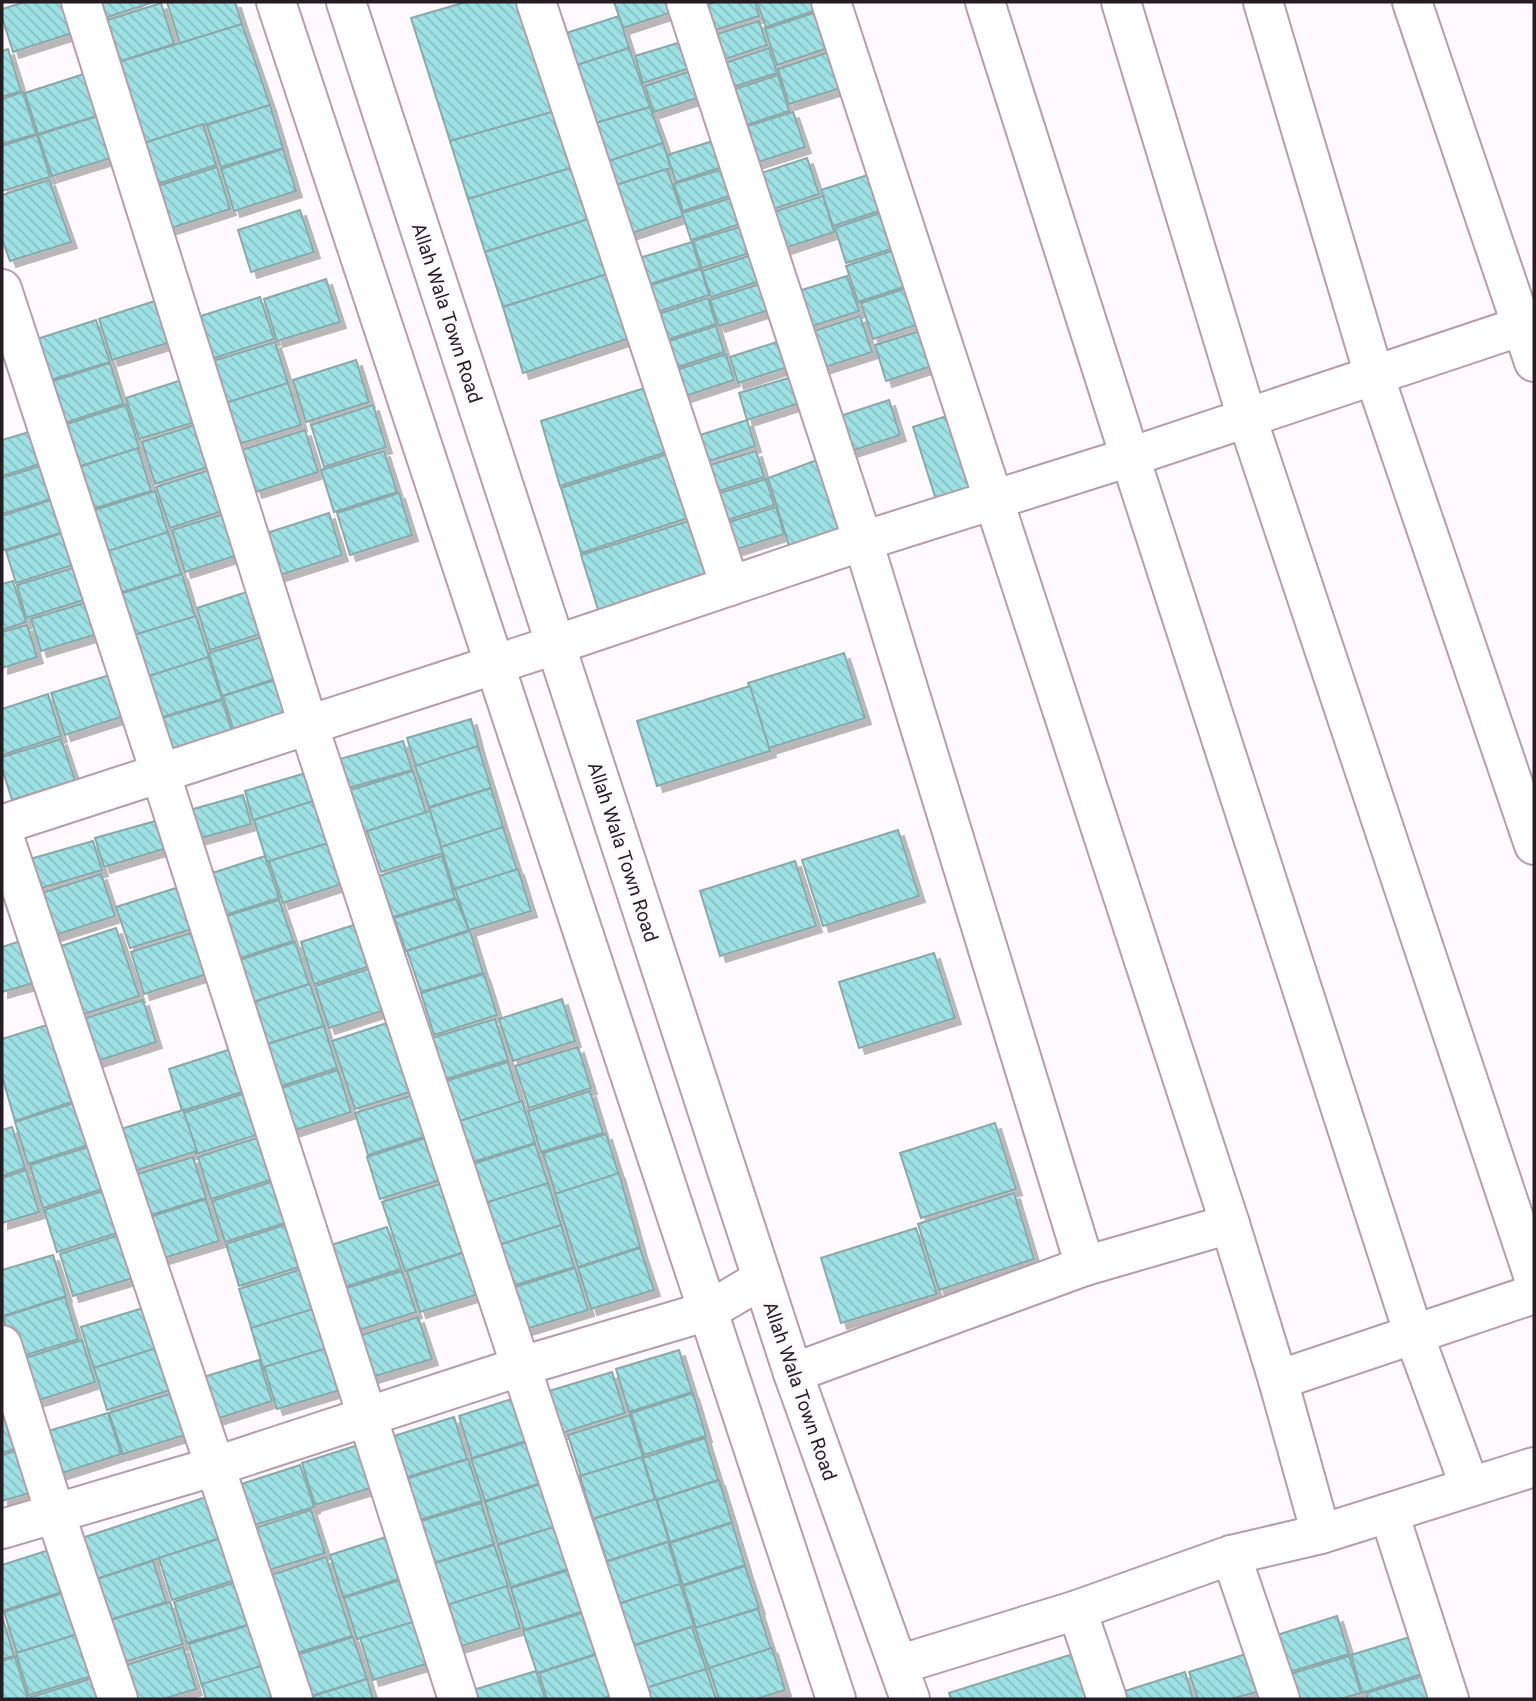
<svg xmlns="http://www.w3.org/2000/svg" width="1536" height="1701" viewBox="0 0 1536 1701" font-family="Roboto,sans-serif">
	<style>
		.building { fill: url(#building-back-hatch); stroke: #8ba8aa; stroke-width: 2; filter: url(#shadow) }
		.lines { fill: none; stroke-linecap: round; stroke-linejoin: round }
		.minor-casing { stroke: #b59eac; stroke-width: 42 }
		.major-casing { stroke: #b59eac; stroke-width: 42 }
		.minor { stroke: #fff; stroke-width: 38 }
		.major { stroke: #fff; stroke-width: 38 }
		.labels { text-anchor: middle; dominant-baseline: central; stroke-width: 5; stroke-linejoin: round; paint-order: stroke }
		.street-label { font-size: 19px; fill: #251d22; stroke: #fef9fc }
	</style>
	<defs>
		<pattern id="building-back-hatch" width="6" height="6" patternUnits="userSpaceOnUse" patternTransform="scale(1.75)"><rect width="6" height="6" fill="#9de1e4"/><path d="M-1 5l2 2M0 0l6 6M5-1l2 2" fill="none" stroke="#87c1c3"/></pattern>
		<filter id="shadow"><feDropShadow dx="6" dy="6" stdDeviation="0" flood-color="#0004"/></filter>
	</defs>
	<rect width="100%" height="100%" fill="#fef9fc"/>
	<!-- building -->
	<g class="building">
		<path d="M25,2H65L75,32L13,52L2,17V9Z"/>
		<path d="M92,2H154L98,20Z"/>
		<path d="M167,2H235L242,24L180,44Z"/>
		<path d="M466,2H530L566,108L450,141L411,18Z"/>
		<path d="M614,2H682L684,8L623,28Z"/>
		<path d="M716,2H755L759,16L706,33L698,8Z"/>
		<path d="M757,2H818L820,9L766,27Z"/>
		<path d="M161,3L174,44L112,64L98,23Z"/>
		<path d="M820,11L831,47L777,65L765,29Z"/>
		<path d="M619,16L629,48L568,68L557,36Z"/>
		<path d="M759,21L767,45L714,63L705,38Z"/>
		<path d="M242,24L270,105L141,144L112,64Z"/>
		<path d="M691,39L699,65L643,83L635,56Z"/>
		<path d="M629,48L650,107L592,124L568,68Z"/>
		<path d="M769,48L777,73L724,90L716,66Z"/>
		<path d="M8,49L21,91L2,97V51Z"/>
		<path d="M832,51L844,87L789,104L778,69Z"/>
		<path d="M700,68L709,94L654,112L645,86Z"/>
		<path d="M87,73L100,115L38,134L25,93Z"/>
		<path d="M778,75L789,111L734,129L723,93Z"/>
		<path d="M23,92L36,134L2,144V99Z"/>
		<path d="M270,105L283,148L221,167L207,125Z"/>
		<path d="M650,107L663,143L603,163L592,124Z"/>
		<path d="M566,108L584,164L468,199L450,141Z"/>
		<path d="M793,112L805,147L749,165L738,129Z"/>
		<path d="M101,115L114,157L52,176L38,135Z"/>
		<path d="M203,124L216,165L154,185L141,144Z"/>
		<path d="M37,135L50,177L2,191V146Z"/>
		<path d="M723,138L731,164L676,182L667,155Z"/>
		<path d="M663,143L671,168L613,186L603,163Z"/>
		<path d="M283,149L296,191L234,211L221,169Z"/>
		<path d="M807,158L819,194L764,212L752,176Z"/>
		<path d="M584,164L598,216L485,252L468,199Z"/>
		<path d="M217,167L230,209L168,229L155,187Z"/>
		<path d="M730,167L738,193L683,211L674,184Z"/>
		<path d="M667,169L683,216L629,234L613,186Z"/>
		<path d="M877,172L888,208L833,226L821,190Z"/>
		<path d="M49,180L71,242L10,261L2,239V195Z"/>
		<path d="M738,196L746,222L691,240L682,213Z"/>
		<path d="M823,196L834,232L779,250L767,214Z"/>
		<path d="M300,210L314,252L251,272L238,230Z"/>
		<path d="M889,210L901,246L846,263L835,228Z"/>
		<path d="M598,216L617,271L503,307L485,252Z"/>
		<path d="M750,224L758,250L702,268L693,241Z"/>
		<path d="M692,242L700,268L644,286L636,259Z"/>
		<path d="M901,248L913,284L858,302L846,266Z"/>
		<path d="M758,253L766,279L711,297L702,271Z"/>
		<path d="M701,269L709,295L654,313L645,287Z"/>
		<path d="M617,271L636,336L523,373L503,307Z"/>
		<path d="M847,276L859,311L804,329L792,293Z"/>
		<path d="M326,279L340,322L277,341L264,299Z"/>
		<path d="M766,282L775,308L719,326L710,300Z"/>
		<path d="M916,285L928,321L873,339L861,303Z"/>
		<path d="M260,297L274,339L211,359L198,317Z"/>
		<path d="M708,298L716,324L660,342L652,316Z"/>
		<path d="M161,299L174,341L112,360L99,319Z"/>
		<path d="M860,316L872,352L816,370L805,334Z"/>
		<path d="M96,320L110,362L47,381L34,340Z"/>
		<path d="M716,326L724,352L669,370L660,344Z"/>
		<path d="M930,328L941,363L886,381L875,345Z"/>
		<path d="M786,339L794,365L738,383L730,357Z"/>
		<path d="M275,342L288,383L226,403L213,361Z"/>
		<path d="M726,354L734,380L679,398L670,372Z"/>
		<path d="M356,360L369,402L306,422L293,380Z"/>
		<path d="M110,363L123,404L61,424L47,383Z"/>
		<path d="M795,376L803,402L747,420L739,393Z"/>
		<path d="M188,378L202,420L139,439L126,398Z"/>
		<path d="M288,383L301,425L239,444L226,403Z"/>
		<path d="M654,385L673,450L560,486L541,421Z"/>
		<path d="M889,400L900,435L845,453L834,418Z"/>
		<path d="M126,405L139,448L77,467L64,425Z"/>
		<path d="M373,405L386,447L324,467L311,425Z"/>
		<path d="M959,412L984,488L937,503L913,427Z"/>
		<path d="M747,420L755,446L700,464L691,438Z"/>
		<path d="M204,422L217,464L155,484L142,442Z"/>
		<path d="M36,430L46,462L2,476V440Z"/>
		<path d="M305,430L318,472L256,492L242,450Z"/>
		<path d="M138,448L151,491L89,510L76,468Z"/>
		<path d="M384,451L397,492L334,512L321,470Z"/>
		<path d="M756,451L764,477L709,494L700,468Z"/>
		<path d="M674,452L694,516L581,553L561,488Z"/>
		<path d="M825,457L848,531L790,549L768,478Z"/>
		<path d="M47,464L57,497L2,514V478Z"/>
		<path d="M219,467L232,508L170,528L156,487Z"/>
		<path d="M766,479L774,505L718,523L710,496Z"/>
		<path d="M155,491L168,533L105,553L92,511Z"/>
		<path d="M399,493L412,535L350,555L337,513Z"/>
		<path d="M57,498L67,531L4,550L2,543V516Z"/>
		<path d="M776,507L784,534L728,552L720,525Z"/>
		<path d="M234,511L247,552L185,572L172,530Z"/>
		<path d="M329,513L342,555L280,575L267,533Z"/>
		<path d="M695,519L715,584L601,619L581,555Z"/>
		<path d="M69,531L79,563L16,583L6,551Z"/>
		<path d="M168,532L181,574L119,593L105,552Z"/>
		<path d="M80,566L90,598L26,618L17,585Z"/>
		<path d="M182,574L195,617L133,636L120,594Z"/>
		<path d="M13,581L26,622L2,630V584Z"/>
		<path d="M259,588L273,630L210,650L197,608Z"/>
		<path d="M94,600L104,632L41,651L31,619Z"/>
		<path d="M196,616L209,657L147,677L134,635Z"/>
		<path d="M27,625L37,657L2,668V632Z"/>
		<path d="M271,634L284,676L222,696L209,653Z"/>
		<path d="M844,653L865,718L769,748L748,683Z"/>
		<path d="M208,657L222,699L159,718L146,677Z"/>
		<path d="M113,674L127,715L65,735L51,693Z"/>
		<path d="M285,677L298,718L236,738L223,696Z"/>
		<path d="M750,686L770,751L657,786L637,721Z"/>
		<path d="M48,694L61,736L2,755V709Z"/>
		<path d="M222,700L235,741L172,761L159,719Z"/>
		<path d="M471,719L479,749L416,767L407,738Z"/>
		<path d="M61,739L75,780L12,800L2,768V757Z"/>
		<path d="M403,741L412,770L348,788L340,759Z"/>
		<path d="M478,746L491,788L429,807L415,766Z"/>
		<path d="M413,771L426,813L363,833L350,790Z"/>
		<path d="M309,772L317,802L253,820L245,791Z"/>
		<path d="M491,788L504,830L442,850L429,808Z"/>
		<path d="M243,795L251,824L187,842L179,813Z"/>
		<path d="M316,800L329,843L267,862L254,820Z"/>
		<path d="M430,811L443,853L381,872L367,831Z"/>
		<path d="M159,820L167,848L104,867L95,838Z"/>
		<path d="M503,827L517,870L454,889L441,847Z"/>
		<path d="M898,830L919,896L823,926L802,860Z"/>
		<path d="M93,841L102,870L38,889L30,859Z"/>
		<path d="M332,842L345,883L283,903L269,861Z"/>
		<path d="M265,856L279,898L216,918L203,876Z"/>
		<path d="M442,856L455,898L393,917L379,876Z"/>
		<path d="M795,861L816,926L720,956L700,891Z"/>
		<path d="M518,869L531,911L469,930L455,889Z"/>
		<path d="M101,874L115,916L52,936L39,894Z"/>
		<path d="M179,887L192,929L130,948L116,907Z"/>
		<path d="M456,899L469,930L406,951L394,918Z"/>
		<path d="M279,900L293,941L230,961L217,919Z"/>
		<path d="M363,922L376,964L314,984L301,942Z"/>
		<path d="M116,928L139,996L78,1016L55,948Z"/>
		<path d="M470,931L483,973L421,992L407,951Z"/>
		<path d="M194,932L207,974L144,994L131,952Z"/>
		<path d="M24,940L37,982L2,992V947Z"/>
		<path d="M295,942L309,984L246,1004L233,962Z"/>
		<path d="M934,953L955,1018L859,1048L839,982Z"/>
		<path d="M378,966L391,1008L329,1028L315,986Z"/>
		<path d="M484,974L497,1015L434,1035L421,993Z"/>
		<path d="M310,984L324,1026L261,1046L248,1004Z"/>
		<path d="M562,999L575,1041L513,1061L499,1019Z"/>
		<path d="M143,1000L156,1042L94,1062L80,1020Z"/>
		<path d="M495,1019L508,1060L446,1079L432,1038Z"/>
		<path d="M393,1021L416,1090L355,1109L332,1041Z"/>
		<path d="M50,1024L77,1100L15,1121L2,1076V1039Z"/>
		<path d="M324,1026L337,1068L275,1088L262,1046Z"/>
		<path d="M578,1047L591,1088L529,1108L515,1066Z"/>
		<path d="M231,1049L245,1091L182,1111L169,1069Z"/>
		<path d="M508,1062L521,1104L459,1123L446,1081Z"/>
		<path d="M338,1070L351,1112L289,1132L275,1090Z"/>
		<path d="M590,1091L603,1133L541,1152L528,1111Z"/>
		<path d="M246,1093L259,1134L196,1154L183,1113Z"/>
		<path d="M417,1094L430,1135L368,1155L355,1113Z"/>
		<path d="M522,1101L535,1143L473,1162L460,1121Z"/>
		<path d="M77,1102L91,1144L28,1164L15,1122Z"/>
		<path d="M183,1110L197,1151L134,1171L121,1129Z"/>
		<path d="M995,1123L1016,1189L921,1218L900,1153Z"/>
		<path d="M12,1127L25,1168L2,1176V1130Z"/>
		<path d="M606,1134L619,1175L556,1195L543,1153Z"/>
		<path d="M260,1137L273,1179L211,1199L198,1157Z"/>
		<path d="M429,1137L443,1179L380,1199L367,1157Z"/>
		<path d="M535,1144L549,1186L486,1206L473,1164Z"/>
		<path d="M92,1146L105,1188L43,1208L30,1165Z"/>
		<path d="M193,1157L206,1198L144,1217L131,1176Z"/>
		<path d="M26,1170L39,1212L2,1223V1178Z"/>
		<path d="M619,1173L640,1247L578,1267L555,1194Z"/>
		<path d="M274,1181L288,1222L225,1242L212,1201Z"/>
		<path d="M443,1183L467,1251L405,1271L382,1202Z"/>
		<path d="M548,1183L561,1225L499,1245L485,1203Z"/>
		<path d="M106,1190L120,1232L57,1252L44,1210Z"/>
		<path d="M1014,1193L1034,1259L939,1290L918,1224Z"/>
		<path d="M206,1199L219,1241L157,1260L144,1219Z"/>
		<path d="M288,1224L302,1266L239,1286L226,1244Z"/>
		<path d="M561,1225L574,1267L512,1286L499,1245Z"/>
		<path d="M387,1227L401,1269L338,1289L325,1247Z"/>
		<path d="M916,1228L937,1294L841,1323L821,1258Z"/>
		<path d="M122,1234L136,1277L73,1296L60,1254Z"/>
		<path d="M640,1248L654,1290L591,1309L578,1268Z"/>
		<path d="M469,1251L482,1293L420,1312L407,1271Z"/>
		<path d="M53,1255L66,1296L3,1316L2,1270Z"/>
		<path d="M575,1268L588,1310L526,1329L512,1288Z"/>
		<path d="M302,1269L315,1311L252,1330L239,1289Z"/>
		<path d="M402,1271L416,1312L353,1332L340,1290Z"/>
		<path d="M65,1297L78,1339L16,1358L3,1317Z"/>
		<path d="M143,1308L156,1349L94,1369L81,1327Z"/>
		<path d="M313,1309L326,1350L264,1370L251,1328Z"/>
		<path d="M418,1317L432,1359L369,1378L356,1337Z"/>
		<path d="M82,1340L95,1382L33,1402L19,1360Z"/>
		<path d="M156,1348L170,1390L107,1410L94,1368Z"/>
		<path d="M327,1348L340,1390L277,1409L264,1367Z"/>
		<path d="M679,1350L692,1392L629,1412L616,1369Z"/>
		<path d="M259,1360L272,1401L210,1421L197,1379Z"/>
		<path d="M612,1372L625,1413L562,1433L549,1391Z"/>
		<path d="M172,1393L185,1435L123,1454L109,1413Z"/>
		<path d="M693,1393L706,1436L644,1455L631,1413Z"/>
		<path d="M521,1396L535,1438L472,1458L459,1416Z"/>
		<path d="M2,1407L18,1448L2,1453Z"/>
		<path d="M108,1413L121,1454L59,1474L45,1432Z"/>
		<path d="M630,1415L643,1457L581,1476L568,1435Z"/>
		<path d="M454,1417L467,1459L404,1478L391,1437Z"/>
		<path d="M705,1438L718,1480L656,1500L643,1458Z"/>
		<path d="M534,1440L547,1481L485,1501L471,1459Z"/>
		<path d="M364,1443L377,1486L315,1505L302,1463Z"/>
		<path d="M19,1450L33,1492L2,1501V1455Z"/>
		<path d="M642,1457L655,1499L593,1519L580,1476Z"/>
		<path d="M468,1459L482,1501L419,1520L406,1479Z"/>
		<path d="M300,1465L314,1507L251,1526L238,1485Z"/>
		<path d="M719,1480L732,1522L670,1542L657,1500Z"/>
		<path d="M547,1482L561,1525L498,1544L485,1502Z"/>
		<path d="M209,1496L223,1537L96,1579L82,1538Z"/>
		<path d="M656,1499L669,1541L607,1561L593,1519Z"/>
		<path d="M481,1503L494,1544L431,1564L418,1522Z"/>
		<path d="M311,1510L325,1553L262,1572L249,1530Z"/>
		<path d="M732,1523L745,1565L683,1585L670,1543Z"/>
		<path d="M560,1525L574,1567L511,1587L498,1545Z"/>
		<path d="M392,1535L405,1577L343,1597L330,1555Z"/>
		<path d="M221,1538L235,1580L172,1600L159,1558Z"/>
		<path d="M668,1542L681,1584L619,1604L606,1562Z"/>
		<path d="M494,1545L508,1586L445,1606L432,1564Z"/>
		<path d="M49,1550L62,1592L2,1611V1565Z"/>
		<path d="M326,1557L352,1636L290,1655L265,1577Z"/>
		<path d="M153,1561L166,1602L104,1622L91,1581Z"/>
		<path d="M745,1566L759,1608L696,1628L683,1586Z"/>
		<path d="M573,1569L587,1610L524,1630L511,1588Z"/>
		<path d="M406,1578L420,1620L357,1639L344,1598Z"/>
		<path d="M236,1582L250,1624L187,1643L174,1602Z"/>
		<path d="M680,1584L694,1626L631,1646L618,1604Z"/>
		<path d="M507,1586L520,1628L458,1647L444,1606Z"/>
		<path d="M66,1592L80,1634L17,1653L4,1612Z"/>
		<path d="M170,1602L183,1644L121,1663L107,1621Z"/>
		<path d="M758,1609L771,1650L709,1670L695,1628Z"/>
		<path d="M586,1612L599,1653L537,1673L523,1631Z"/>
		<path d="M2,1616L14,1656L2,1659Z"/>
		<path d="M1337,1616L1349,1654L1286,1673L1274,1636Z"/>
		<path d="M423,1619L436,1661L373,1680L360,1638Z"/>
		<path d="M252,1624L265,1666L202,1686L189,1644Z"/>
		<path d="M692,1627L706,1669L643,1689L630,1647Z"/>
		<path d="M78,1634L92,1676L29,1695L16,1653Z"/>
		<path d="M1413,1636L1425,1673L1362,1693L1351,1655Z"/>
		<path d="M353,1637L367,1679L304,1698L291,1657Z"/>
		<path d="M183,1647L196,1689L163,1699H131L120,1667Z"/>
		<path d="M772,1648L785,1690L756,1699H719L709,1668Z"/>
		<path d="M1252,1652L1264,1690L1231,1699H1198L1189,1672Z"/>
		<path d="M601,1653L614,1695L601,1699H547L539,1673Z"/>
		<path d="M1076,1653L1091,1699H951L949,1693Z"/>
		<path d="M1349,1656L1361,1693L1340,1699H1294L1287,1675Z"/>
		<path d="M15,1657L28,1699H2V1661Z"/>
		<path d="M264,1665L275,1699H206L202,1684Z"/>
		<path d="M706,1669L716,1699H647L643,1689Z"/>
		<path d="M536,1671L545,1699H476L473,1690Z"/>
		<path d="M1185,1672L1193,1699H1124L1122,1692Z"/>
		<path d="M1429,1674L1437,1699H1368L1366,1693Z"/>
		<path d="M93,1678L100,1699H31V1697Z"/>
		<path d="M367,1679L373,1699H304Z"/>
	</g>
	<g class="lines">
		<!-- minor casing -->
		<g class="minor-casing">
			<g id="minor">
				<path d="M81,2L308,724L631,1699"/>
				<path d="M536,2L730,586"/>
				<path d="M686,2L863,541L1085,1266"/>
				<path d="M831,2L1230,1224L1278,1380L1321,1534"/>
				<path d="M985,2L1130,457L1414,1335L1470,1487"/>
				<path d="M1121,2L1247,418L1534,1278"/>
				<path d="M1263,2L1374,375L1534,845"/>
				<path d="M1412,2L1534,362"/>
				<path d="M2,289L160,772L458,1699"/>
				<path d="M2,826L7,823L555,645L863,541L1130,457L1522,326"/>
				<path d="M2,831L293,1699"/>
				<path d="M2,1345L55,1513L118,1699"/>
				<path d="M793,1373L1085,1266L1230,1224"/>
				<path d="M1278,1380L1534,1294"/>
				<path d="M1389,1513L1449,1699"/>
				<path d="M2,1529L216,1466L522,1366L708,1311L762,1279"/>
				<path d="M1231,1555L1280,1699"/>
				<path d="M1077,1610L1107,1699"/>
				<path d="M898,1665L1077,1610L1231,1555L1321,1534L1534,1467"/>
			</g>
		</g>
		<!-- major casing -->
		<g class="major-casing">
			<g id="major">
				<path d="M276,2L836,1699"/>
				<path d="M346,2L793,1373L910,1699"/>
			</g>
		</g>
		<!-- minor -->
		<use href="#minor" class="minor"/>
		<!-- major -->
		<use href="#major" class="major"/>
	</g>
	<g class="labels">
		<!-- street labels -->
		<g class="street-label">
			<text transform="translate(447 313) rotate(72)">Allah Wala Town Road</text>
			<text transform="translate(623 852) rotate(72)">Allah Wala Town Road</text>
			<text transform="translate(800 1391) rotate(71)">Allah Wala Town Road</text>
		</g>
	</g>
	<!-- border -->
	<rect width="1536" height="1701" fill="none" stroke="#251d22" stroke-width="7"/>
</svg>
